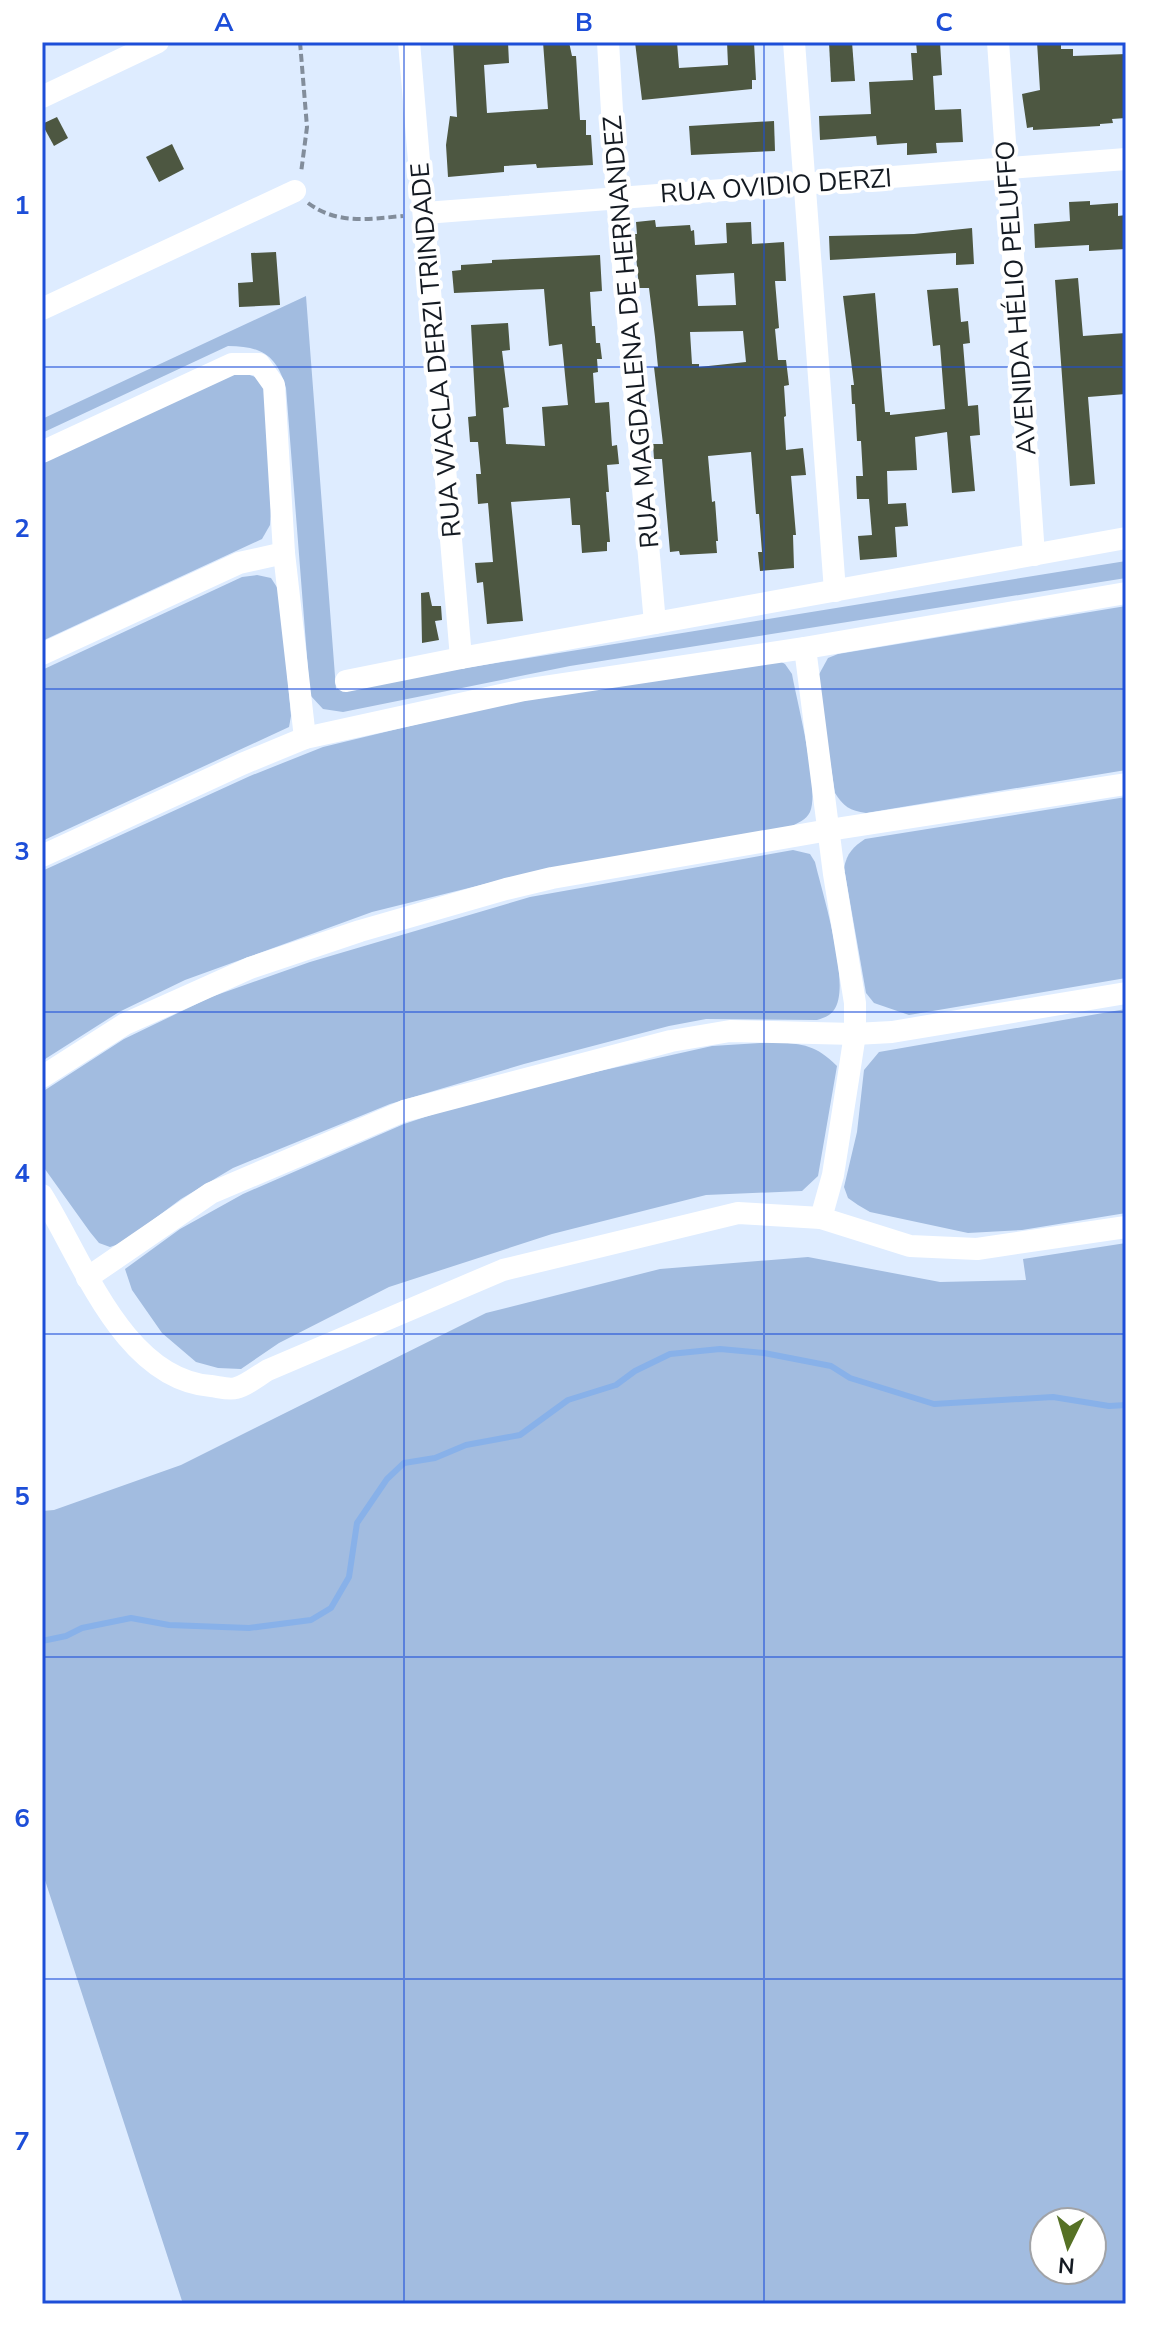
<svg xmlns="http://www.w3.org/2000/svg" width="1168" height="2346" viewBox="0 0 1168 2346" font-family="'Nunito Sans',sans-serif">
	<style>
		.green { fill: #a2bce0; fill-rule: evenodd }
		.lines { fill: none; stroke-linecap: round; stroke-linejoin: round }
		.stream { stroke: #88b1e9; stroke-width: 6 }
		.building { fill: #4d5741; fill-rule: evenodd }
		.path { stroke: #828d9b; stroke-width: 4; stroke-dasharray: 8 4; stroke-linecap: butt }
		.street { stroke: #fff; stroke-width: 22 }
		.grid { fill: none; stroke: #1d4ed8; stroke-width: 2; stroke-opacity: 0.55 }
		.labels { text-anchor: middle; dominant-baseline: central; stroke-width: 8; stroke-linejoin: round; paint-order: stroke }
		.street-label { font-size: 26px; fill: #141a22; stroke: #fff }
		.neatline { fill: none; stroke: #1d4ed8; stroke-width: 3 }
		.grid-label { font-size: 26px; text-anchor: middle; font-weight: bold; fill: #1d4ed8 }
	</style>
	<rect width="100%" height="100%" fill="#deecff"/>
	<!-- green -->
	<g class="green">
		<path d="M306,296L336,689L1126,561V578L570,666L343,712L323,709L310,695L286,388C277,356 262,346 228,346L42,433V419Z"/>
		<path d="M247,374L261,379L266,393L271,510L270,525L262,539L42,641V457L218,376Z"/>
		<path d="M257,575L271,578L280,592L291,716L289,727L42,841V670L242,577Z"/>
		<path d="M1126,606V770L866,813C850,811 843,806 835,793L817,678L828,658L838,654Z"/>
		<path d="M774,658L785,664L792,674C797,702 820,789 810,812C806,820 798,823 790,827L521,875L372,912L185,980L119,1012L42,1061V871L250,776L323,747L501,704Z"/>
		<path d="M1126,797V978L909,1015L874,1003L866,993L844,868C847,853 853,847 865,839Z"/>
		<path d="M793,850L810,854L815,862C822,892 852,987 834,1010C830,1016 823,1018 817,1020L706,1019L669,1026L524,1064L390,1104L233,1168L181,1199L122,1243L110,1247L99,1243L90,1232L42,1165V1092L124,1039L211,997L310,962L530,897Z"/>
		<path d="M1126,1009V1213L1022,1230L968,1233L870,1212L858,1205L848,1198L844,1187L857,1132L864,1070L879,1052Z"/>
		<path d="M775,1042C804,1044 816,1045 837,1066L818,1176L802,1191L706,1195L552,1234L389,1287L279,1343L241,1369L218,1368L196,1362L162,1333L132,1290L125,1269L180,1229L243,1194L404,1124L488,1096L712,1046Z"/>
		<path d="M1126,1243V2304H183L42,1871V1511L54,1510L181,1465L486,1313L660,1269L808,1257L940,1282L1026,1280L1023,1259ZM1044,2222H1092V2270H1044Z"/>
	</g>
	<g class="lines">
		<!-- stream -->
		<path class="stream" d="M42,1641L66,1636L82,1628L131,1618L169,1625L249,1628L311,1620L331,1608L349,1577L357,1523L387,1479L404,1463L435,1458L466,1445L520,1435L568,1400L616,1385L635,1371L670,1354L720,1349L764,1353L831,1366L850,1378L934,1404L1053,1397L1109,1406L1126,1405"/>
	</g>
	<!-- building -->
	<g class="building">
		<path d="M453,42H508L509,63L484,65L487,113L548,109L543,42H569L572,56H576L580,120H586V135H591L593,165L537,168L536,164L504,166V172L448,177L446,145L450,116L457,117Z"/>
		<path d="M635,42H677L679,68L728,65L727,42H754L756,80H752V89L642,100Z"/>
		<path d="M829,42H852L855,81L831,82Z"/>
		<path d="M916,42H940L942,75L933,76L935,110L961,109L963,142L936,143L937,153L907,155V143L877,145L876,136L820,140L819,116L871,114L869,82L913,80L911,53H917Z"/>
		<path d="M1037,42H1061V49H1073V56L1126,54V118L1112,119L1113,123L1100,124V126L1033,130V127L1027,128L1022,94L1040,90Z"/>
		<path d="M57,117L68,138L54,146L42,124Z"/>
		<path d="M774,121L775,151L691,155L689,126Z"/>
		<path d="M172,144L184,169L159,182L146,157Z"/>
		<path d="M1090,201V205L1118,203V216L1126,215V249L1089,251V245L1035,248L1034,224L1070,221L1069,202Z"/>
		<path d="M655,220L656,227L690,225L691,231L694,230L695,245L727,243L726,223L751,222L752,244L784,242L786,281H775L779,328L775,329L778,360H786L789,385L784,386L786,416L784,417L786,450L803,448L806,475L791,476L796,535H793L794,568L760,571L758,552H762L759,514H756L751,452L708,456L712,502L715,501L718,541H716L717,553L680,555L679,551L670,552L662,459H654L653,444H663L654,367H658L655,337L649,288H639L634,234H637L636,222ZM734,273L736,305L698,306L696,275ZM743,331L746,362L699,367V364H692L690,332Z"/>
		<path d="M972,228L974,264L956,265V253L830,260L829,236L914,234Z"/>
		<path d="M276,252L280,305L239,307L238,283L253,282L251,253Z"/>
		<path d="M600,255L602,291L590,292L592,326H595L596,343H600L602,359H597L598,372L593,373L595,403L609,402L612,446L617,445L619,464L607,465L609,492H606L610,542H607V551L582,553L580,525H572L570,498L511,502L523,621L487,624L483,582L477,583L475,563L493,562L488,503L478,504L476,474H481L478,442H470L468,417L476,416L471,325L508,323L510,350L502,351L509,407L503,408L506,444L545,446L542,407L568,405L565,375L562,344L549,346L544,289L454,293L452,271L461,270V265L492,263V260Z"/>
		<path d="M1078,278L1083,336L1126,333V394L1088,397L1095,484L1070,486L1055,280Z"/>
		<path d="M958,288L961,322L968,321L970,343L963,344L968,406L978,405L980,435L970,436L975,491L952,493L947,432L915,437L917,470L887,471L888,504L906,503L908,526L895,527L897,557L860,560L858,536L872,535L869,499H857L856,476H863L861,441H857L855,404H852L851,385H854L843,296L875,293L885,412H890V415L945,409L940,345L933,346L927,290Z"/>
		<path d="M429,592L432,606H441L442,620L435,621L439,640L422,643L421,593Z"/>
	</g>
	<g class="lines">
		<!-- path -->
		<g class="path">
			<path d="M300,42L307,127L301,173"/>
			<path d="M308,203C338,225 368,219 403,216"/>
		</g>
		<!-- street -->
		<g class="street">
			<path d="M409,42L461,658"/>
			<path d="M608,42L617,198L655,623"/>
			<path d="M794,42L835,591"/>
			<path d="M998,42L1034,555"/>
			<path d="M42,97L158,42"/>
			<path d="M425,213L1126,159"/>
			<path d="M42,309L295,191"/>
			<path d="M42,452L232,364H259L274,385L284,553L305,738"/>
			<path d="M805,648L834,874L855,1003V1034L849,1073L833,1175L821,1218"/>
			<path d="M42,654L239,563L284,553"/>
			<path d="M346,681L461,658L1126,538"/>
			<path d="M42,856L242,764L305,738L524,690L805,648L1126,593"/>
			<path d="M42,1077L125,1024L250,968L360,931L506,889L552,878L829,830L1126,784"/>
			<path d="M42,1195C83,1260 123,1379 211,1386C219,1387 229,1390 236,1388C246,1386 259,1375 268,1370L503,1270L738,1213L821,1218L910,1246L977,1249L1126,1227"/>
			<path d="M87,1278L211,1193L404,1111L671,1041L730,1031L855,1034L892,1032L1126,993"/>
		</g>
	</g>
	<!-- grid -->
	<path class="grid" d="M404,42V2304M764,42V2304M42,367H1126M42,689H1126M42,1012H1126M42,1334H1126M42,1657H1126M42,1979H1126"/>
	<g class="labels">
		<!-- street labels -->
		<g class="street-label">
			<text transform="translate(776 186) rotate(-4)">RUA OVIDIO DERZI</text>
			<text transform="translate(1016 298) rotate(-94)">AVENIDA HÉLIO PELUFFO</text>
			<text transform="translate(631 332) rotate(-95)">RUA MAGDALENA DE HERNANDEZ</text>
			<text transform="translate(436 350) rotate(-95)">RUA WACLA DERZI TRINDADE</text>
		</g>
	</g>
	<!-- border -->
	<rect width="1168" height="2346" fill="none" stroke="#ffffff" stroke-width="88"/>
	<!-- north arrow -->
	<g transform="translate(1068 2246) rotate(185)"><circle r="38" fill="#ffffff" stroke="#a1a3a7" stroke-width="2"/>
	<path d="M0-6L14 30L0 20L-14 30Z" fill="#567125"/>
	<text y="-12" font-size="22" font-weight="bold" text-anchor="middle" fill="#141a22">N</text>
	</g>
	<rect x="44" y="44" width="1080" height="2258" class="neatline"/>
	<g class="grid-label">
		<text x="224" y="31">A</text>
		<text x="584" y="31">B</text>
		<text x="944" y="31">C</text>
		<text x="22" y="214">1</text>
		<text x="22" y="537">2</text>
		<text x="22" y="860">3</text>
		<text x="22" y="1182">4</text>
		<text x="22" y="1505">5</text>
		<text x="22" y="1827">6</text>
		<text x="22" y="2150">7</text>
	</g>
</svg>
